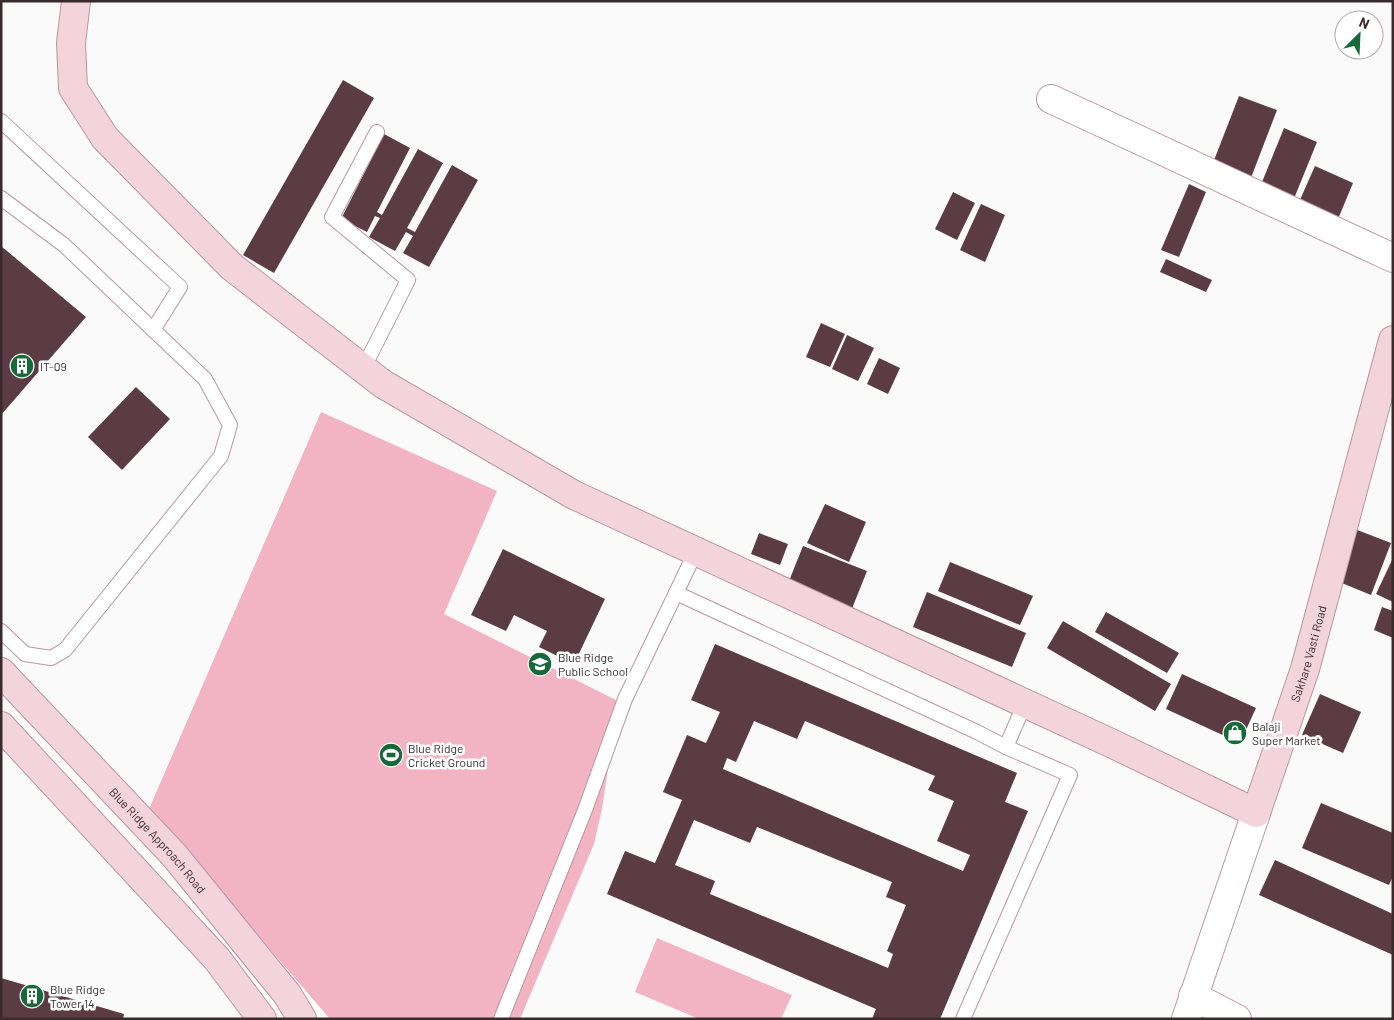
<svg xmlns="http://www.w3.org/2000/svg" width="1394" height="1020" viewBox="0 0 1394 1020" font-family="Barlow,sans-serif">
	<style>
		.green { fill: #f2b4c3 }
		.building { fill: #5b3c44; fill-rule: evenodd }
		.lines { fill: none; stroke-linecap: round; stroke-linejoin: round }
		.lane-casing { stroke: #bb979f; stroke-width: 16 }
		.street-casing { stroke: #bb979f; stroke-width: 30 }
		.secondary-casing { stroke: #bb979f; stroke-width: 30 }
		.lane { stroke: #fff; stroke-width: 14 }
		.street { stroke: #fff; stroke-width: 28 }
		.secondary { stroke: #f3d4dd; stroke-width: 28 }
		.labels { text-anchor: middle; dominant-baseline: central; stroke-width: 5; stroke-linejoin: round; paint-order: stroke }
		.poi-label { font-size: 12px; fill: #382a2d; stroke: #fff; text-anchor: start }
		.street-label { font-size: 12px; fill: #382a2d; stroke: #fff }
	</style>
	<rect width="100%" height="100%" fill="#fafafa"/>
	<!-- green -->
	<g class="green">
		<path d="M321,412L497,491L444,614L618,701L602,809L594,844L520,1019H330L149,809Z"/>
		<path d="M657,938L792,995L781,1019H699L635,992Z"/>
	</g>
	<!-- building -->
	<g class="building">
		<path d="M343,80L374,98L274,273L243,255Z"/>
		<path d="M1239,96L1277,110L1249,183L1211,168Z"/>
		<path d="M1284,128L1317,142L1293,201L1260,187Z"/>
		<path d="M384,134L410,148L377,212L382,215L418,149L443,163L407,228L415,232L452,165L478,180L429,267L403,253L413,236L406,232L395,251L369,237L380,218L375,216L367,232L341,219Z"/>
		<path d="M1315,166L1353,183L1338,219L1299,202Z"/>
		<path d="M1189,184L1206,192L1179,257L1161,250Z"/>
		<path d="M953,192L975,203L957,240L935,229Z"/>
		<path d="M981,204L1005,215L985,262L960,250Z"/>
		<path d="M1,246L86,317L1,415Z"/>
		<path d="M1166,259L1212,280L1206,292L1160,272Z"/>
		<path d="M821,323L845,334L830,367L806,357Z"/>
		<path d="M847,335L874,348L858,381L832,369Z"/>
		<path d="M879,358L900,368L888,394L867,384Z"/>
		<path d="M136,387L170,419L122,470L88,437Z"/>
		<path d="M825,504L866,522L849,562L807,543Z"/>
		<path d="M1352,528L1391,543L1371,595L1332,579Z"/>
		<path d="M759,533L788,544L780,565L751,554Z"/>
		<path d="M803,546L867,571L851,611L787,586Z"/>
		<path d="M503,549L605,599L574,664L539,647L547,631L514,615L506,631L471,615Z"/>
		<path d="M1393,558V602L1376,594Z"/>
		<path d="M950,562L1033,596L1020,625L938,591Z"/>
		<path d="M927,592L1026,633L1012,667L913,627Z"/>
		<path d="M1382,607L1393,611V638L1374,630Z"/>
		<path d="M1106,612L1179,653L1167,673L1095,632Z"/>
		<path d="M1063,621L1171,684L1155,711L1047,648Z"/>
		<path d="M715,644L1017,773L1005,802L1028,811L940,1019H872L876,1009L607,894L625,851L655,863L682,800L663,792L687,735L706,743L720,712L691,700ZM754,721L797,739L805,721L935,776L928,790L954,801L937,841L970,855L963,871L723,769L727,758L736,762ZM694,820L750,843L757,827L892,882L886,897L906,905L887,951L893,954L888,968L710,894L715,881L675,865Z"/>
		<path d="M1182,674L1256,708L1240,743L1166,709Z"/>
		<path d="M1320,694L1361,712L1343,753L1302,735Z"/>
		<path d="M1321,803L1393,833V876L1389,885L1302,848Z"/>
		<path d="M1275,860L1393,914V955L1259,895Z"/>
		<path d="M1,978L124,1014L123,1019H1Z"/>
	</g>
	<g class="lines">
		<!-- lane casing -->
		<g class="lane-casing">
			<g id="lane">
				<path d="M1,121L180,287L153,330"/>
				<path d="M1,198L64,245L205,379L230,425L221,456L65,650L51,658L25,654L1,631"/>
				<path d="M363,369L408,280L332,217L377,132"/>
				<path d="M676,593L696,551"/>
				<path d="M1006,747L1025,703"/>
				<path d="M501,1019L585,810L625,699L676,593L977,732L1006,747L1070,775L963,1019"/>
			</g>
		</g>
		<!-- street casing -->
		<g class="street-casing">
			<g id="street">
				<path d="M1051,99L1393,258"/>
				<path d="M1193,996L1237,1019"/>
				<path d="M1186,1019L1256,813"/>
			</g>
		</g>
		<!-- secondary casing -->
		<g class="secondary-casing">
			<g id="secondary">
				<path id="s1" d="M76,1L71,43L73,88L105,138L232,267L383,384L574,495L1113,744L1256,813L1305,669L1393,340"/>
				<path id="s2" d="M1,672L174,855L287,994L302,1019"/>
				<path d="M1,726L217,959L262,1019"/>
			</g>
		</g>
		<!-- lane -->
		<use href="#lane" class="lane"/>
		<!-- street -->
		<use href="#street" class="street"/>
		<!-- secondary -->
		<use href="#secondary" class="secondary"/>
	</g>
	<!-- icons -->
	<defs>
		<g id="building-disc" transform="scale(1.25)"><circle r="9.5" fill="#17693a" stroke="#fff"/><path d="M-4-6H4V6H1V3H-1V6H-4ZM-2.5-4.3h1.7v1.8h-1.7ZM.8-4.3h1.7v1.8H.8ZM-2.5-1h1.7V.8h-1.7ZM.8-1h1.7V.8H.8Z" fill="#fff"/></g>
		<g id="school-disc" transform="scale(1.25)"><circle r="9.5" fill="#17693a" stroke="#fff"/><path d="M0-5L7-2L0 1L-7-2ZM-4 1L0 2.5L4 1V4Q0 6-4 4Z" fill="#fff"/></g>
		<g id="shop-disc" transform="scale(1.25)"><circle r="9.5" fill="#17693a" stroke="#fff"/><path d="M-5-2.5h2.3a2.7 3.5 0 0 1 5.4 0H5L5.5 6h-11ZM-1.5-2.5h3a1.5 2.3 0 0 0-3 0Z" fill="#fff"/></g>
		<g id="stadium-disc" transform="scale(1.25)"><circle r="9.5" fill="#17693a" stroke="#fff"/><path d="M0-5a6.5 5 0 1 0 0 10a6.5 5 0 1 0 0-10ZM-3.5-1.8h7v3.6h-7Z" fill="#fff"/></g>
	</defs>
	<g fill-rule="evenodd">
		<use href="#building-disc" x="22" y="366"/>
		<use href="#school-disc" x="540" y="664"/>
		<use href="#shop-disc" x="1235" y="733"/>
		<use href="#stadium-disc" x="391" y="755"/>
		<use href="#building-disc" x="32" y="996"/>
	</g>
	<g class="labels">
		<!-- poi labels -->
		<g class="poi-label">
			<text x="40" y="366">IT-09</text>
			<text x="558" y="657">Blue Ridge<tspan x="558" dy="14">Public School</tspan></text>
			<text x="1252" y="726">Balaji<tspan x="1252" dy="14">Super Market</tspan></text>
			<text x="408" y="748">Blue Ridge<tspan x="408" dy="14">Cricket Ground</tspan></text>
			<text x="50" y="989">Blue Ridge<tspan x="50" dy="14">Tower 14</tspan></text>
		</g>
		<!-- street labels -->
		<g class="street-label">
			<text stroke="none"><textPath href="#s1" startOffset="1660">Sakhare Vasti Road</textPath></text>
			<text stroke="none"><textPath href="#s2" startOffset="230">Blue Ridge Approach Road</textPath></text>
		</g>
	</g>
	<!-- border -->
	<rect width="1394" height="1020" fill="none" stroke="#382a2d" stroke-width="5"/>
	<!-- north arrow -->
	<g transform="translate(1359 35) rotate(24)"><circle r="24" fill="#ffffff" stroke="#afaaab"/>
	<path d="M0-4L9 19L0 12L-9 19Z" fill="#17693a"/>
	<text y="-8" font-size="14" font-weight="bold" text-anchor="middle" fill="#382a2d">N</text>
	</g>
</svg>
